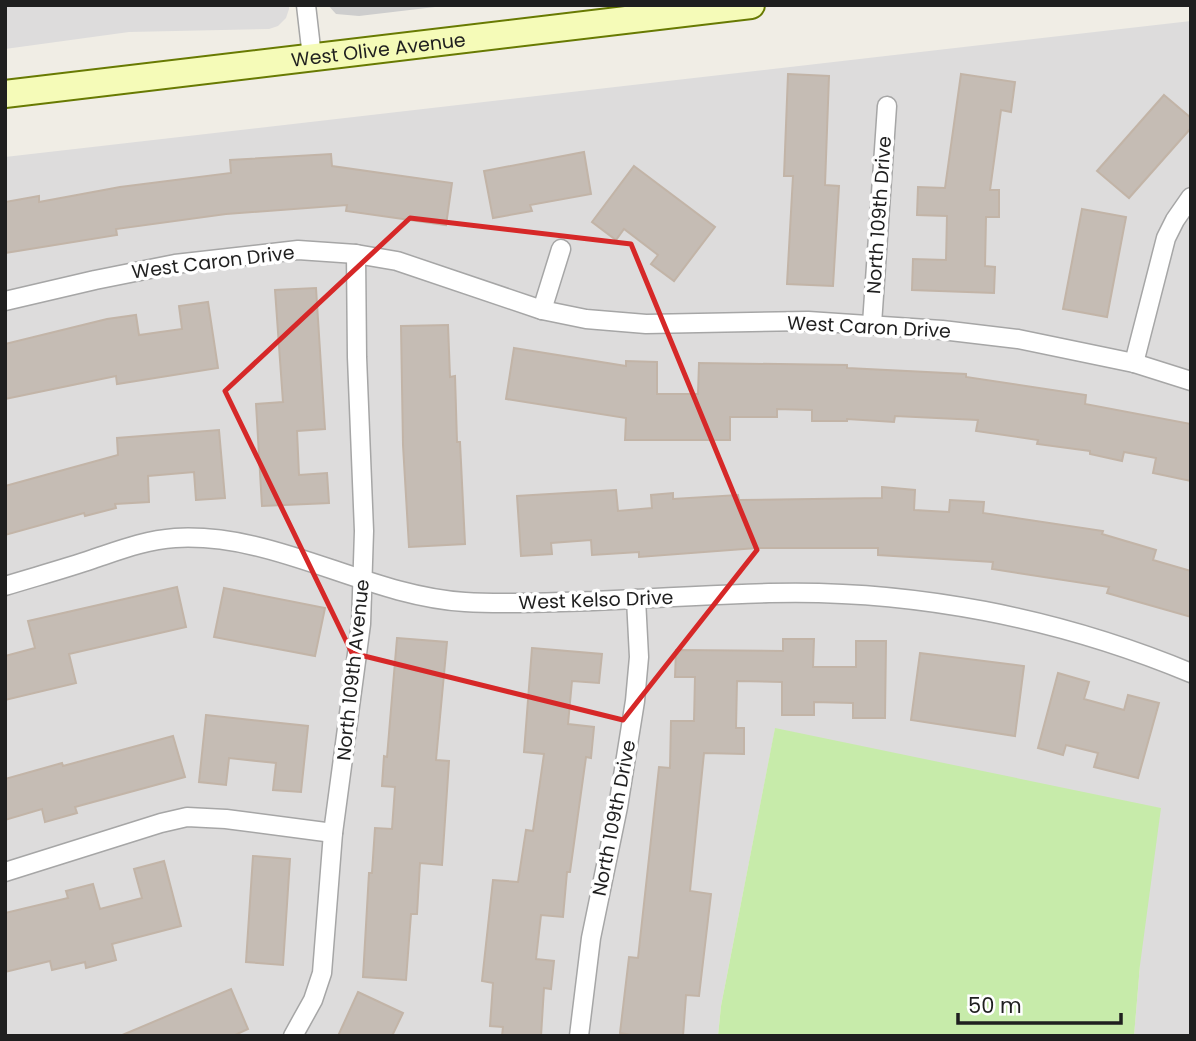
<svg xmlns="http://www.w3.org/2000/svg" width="1196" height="1041" viewBox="0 0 1196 1041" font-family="Poppins,sans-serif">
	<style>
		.residential { fill: #dddcdc }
		.religious { fill: #cdcdcd }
		.grass { fill: #c7ebaa }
		.building { fill: #c5bcb4; stroke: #c2b4a7; stroke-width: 2 }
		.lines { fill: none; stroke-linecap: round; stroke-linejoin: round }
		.street-casing { stroke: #a6a6a6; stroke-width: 21 }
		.secondary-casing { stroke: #687a02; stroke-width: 30 }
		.street { stroke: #fff; stroke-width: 18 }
		.secondary { stroke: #f5fbb8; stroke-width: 26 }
		.marked { fill: none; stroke: #d62828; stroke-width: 5; stroke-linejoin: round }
		.labels { text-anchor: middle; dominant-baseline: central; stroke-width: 7; stroke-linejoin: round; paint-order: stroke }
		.street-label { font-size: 19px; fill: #1f1f1f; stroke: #fff }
	</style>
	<rect width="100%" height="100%" fill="#f0ede5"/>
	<!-- residential -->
	<g class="residential">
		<path d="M5,5H289V9L286,18L278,26L269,29L129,32L5,49Z"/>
		<path d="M1191,21V1036H1134L1140,965L775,729L721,1006L718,1036H5V157Z"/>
	</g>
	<!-- religious -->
	<path class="religious" d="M328,5H452L359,16L336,14Z"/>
	<!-- grass -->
	<path class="grass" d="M775,728L1161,808L1140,965L1134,1036H718L721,1006Z"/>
	<!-- building -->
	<g class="building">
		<path d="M788,74L829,76L825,185L839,186L833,286L787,284L793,176H784Z"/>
		<path d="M961,74L1015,82L1011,112L1001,110L990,190H999V217H986L985,266L995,267L994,293L912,290L913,259L946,260L947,216L917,215L918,187L945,188Z"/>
		<path d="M1164,95L1191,118V128L1129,198L1097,171Z"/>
		<path d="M584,152L591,194L530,205L532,211L493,218L484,171Z"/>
		<path d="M331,154L332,166L452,183L446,225L346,211L347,205L226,214L116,229L117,235L5,253V202L39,196V202L120,187L231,173L230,160Z"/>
		<path d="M634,166L715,227L674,281L651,264L658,255L624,229L616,240L592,222Z"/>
		<path d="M1082,209L1126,217L1107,317L1063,309Z"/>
		<path d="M316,288L325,429L297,431L299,475L327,473L329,503L262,506L256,404L283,402L275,290Z"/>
		<path d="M208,302L218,368L117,384L116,376L5,399V344L107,319L136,315L139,335L182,329L179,306Z"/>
		<path d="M448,325L450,377L455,376L457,442H460L465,544L409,547L403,445L401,326Z"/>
		<path d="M514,348L626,366V361L657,362V394H698L699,363L847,365V368L966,374V377L1086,395L1085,404L1191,424V481L1153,473L1156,458L1124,452L1122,461L1090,454V451L1037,444L1038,440L976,431L978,420L895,416L894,422L847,419V421H812V410L777,409V417H730V440H625L626,418L506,399Z"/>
		<path d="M219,430L225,498L196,500L194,472L148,476L149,502L115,504L116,508L85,516L84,513L5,535V486L118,455L117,438Z"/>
		<path d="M882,487L915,490L914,510L949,512L950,500L984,502L983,513L1103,531L1102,534L1156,550L1153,560L1191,571V617L1107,593L1109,587L992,569L993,562L878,555V548H757L639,557V552L592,555L591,540L551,543L552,554L521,556L517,496L616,490L618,511L652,508L651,495L673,493V499L738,495L739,500L882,498Z"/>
		<path d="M177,587L186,627L69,654L76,683L5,700V656L35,648L28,621Z"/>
		<path d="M224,588L325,608L315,656L214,637Z"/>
		<path d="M397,638L447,642L436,760L449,761L442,865L420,863L417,914H411L406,980L363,977L369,873H372L375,828L392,829L395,787L382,786L384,756L387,757Z"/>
		<path d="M783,639H814L813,667H856V641H886L885,718H853V703L814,702V715H782V682L737,681L736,728H744V754L704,753L690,891L711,894L699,996L686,995L683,1036H637L620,1033L629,957L638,958L659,767L670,768L671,721H694L695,677H675L676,650L783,651Z"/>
		<path d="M532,648L602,654L599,683L572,681L568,724L594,727L591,758L586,757L570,872H567L563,917L541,915L536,959L554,961L551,989L544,988L541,1036H502L503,1027L490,1026L493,983L482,981L493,880L518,882L526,830L533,831L544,754L524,752Z"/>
		<path d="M920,653L1024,666L1015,736L911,720Z"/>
		<path d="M1058,673L1089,682L1084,699L1124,710L1128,695L1159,703L1138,778L1094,767L1098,753L1066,745L1063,755L1038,748Z"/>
		<path d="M206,715L308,726L301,792L273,790L276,763L229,758L226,785L199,782Z"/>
		<path d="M173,736L185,777L75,807L77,813L45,822L42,809L5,820V779L62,763L63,766Z"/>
		<path d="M253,856L290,859L283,965L246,962Z"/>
		<path d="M164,861L181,926L112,944L116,960L86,968L85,962L52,970L50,961L5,972V913L68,898L66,891L93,884L100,909L142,898L134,869Z"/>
		<path d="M231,989L248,1029L233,1036H120Z"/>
		<path d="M358,992L403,1013L392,1036H338Z"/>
	</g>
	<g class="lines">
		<!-- street casing -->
		<g class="street-casing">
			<g id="street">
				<path d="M306,5L312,57"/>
				<path d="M5,301L95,280L175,264L298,250L356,254L397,261L542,310L586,319L646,324L808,321L942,330L1018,339L1134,363L1191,381"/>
				<path d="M542,310L561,249"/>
				<path d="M872,324L887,106"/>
				<path d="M1134,363L1166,238L1175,220L1191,197"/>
				<path d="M5,586C34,577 64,569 93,559C120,550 146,540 175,538C276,532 366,596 465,602C507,605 550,602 593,601C651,598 710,595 769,593C912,589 1059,618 1191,673"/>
				<path d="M5,872L161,823L187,817L226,819L333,833"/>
				<path d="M293,1036L313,1000L322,973L333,833L361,624L364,531L357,357L356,254"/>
				<path d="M579,1036L591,938L618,807L635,701L639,657L636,599"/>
			</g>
		</g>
		<!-- secondary casing -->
		<g class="secondary-casing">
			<g id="secondary">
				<path id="s1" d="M5,94L751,5"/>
			</g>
		</g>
		<!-- street -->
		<use href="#street" class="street"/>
		<!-- secondary -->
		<use href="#secondary" class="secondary"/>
	</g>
	<!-- marked area -->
	<path class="marked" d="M410,218L631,244L757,550L623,720L352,653L225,391Z"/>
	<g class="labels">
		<!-- street labels -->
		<g class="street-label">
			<text stroke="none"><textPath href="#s1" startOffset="376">West Olive Avenue</textPath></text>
			<text transform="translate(879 215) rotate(-86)">North 109th Drive</text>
			<text transform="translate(213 262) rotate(-7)">West Caron Drive</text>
			<text transform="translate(869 327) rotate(3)">West Caron Drive</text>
			<text transform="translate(596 600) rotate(-2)">West Kelso Drive</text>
			<text transform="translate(353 670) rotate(-84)">North 109th Avenue</text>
			<text transform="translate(614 818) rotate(-79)">North 109th Drive</text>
		</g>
	</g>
	<!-- border -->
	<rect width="1196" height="1041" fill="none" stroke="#1f1f1f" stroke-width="14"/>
	<!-- scale -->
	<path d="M958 1013v10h163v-10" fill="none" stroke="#1f1f1f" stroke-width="3.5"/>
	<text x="968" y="1013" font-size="21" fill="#1f1f1f" stroke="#ffffff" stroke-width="5" paint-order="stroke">50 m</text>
</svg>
